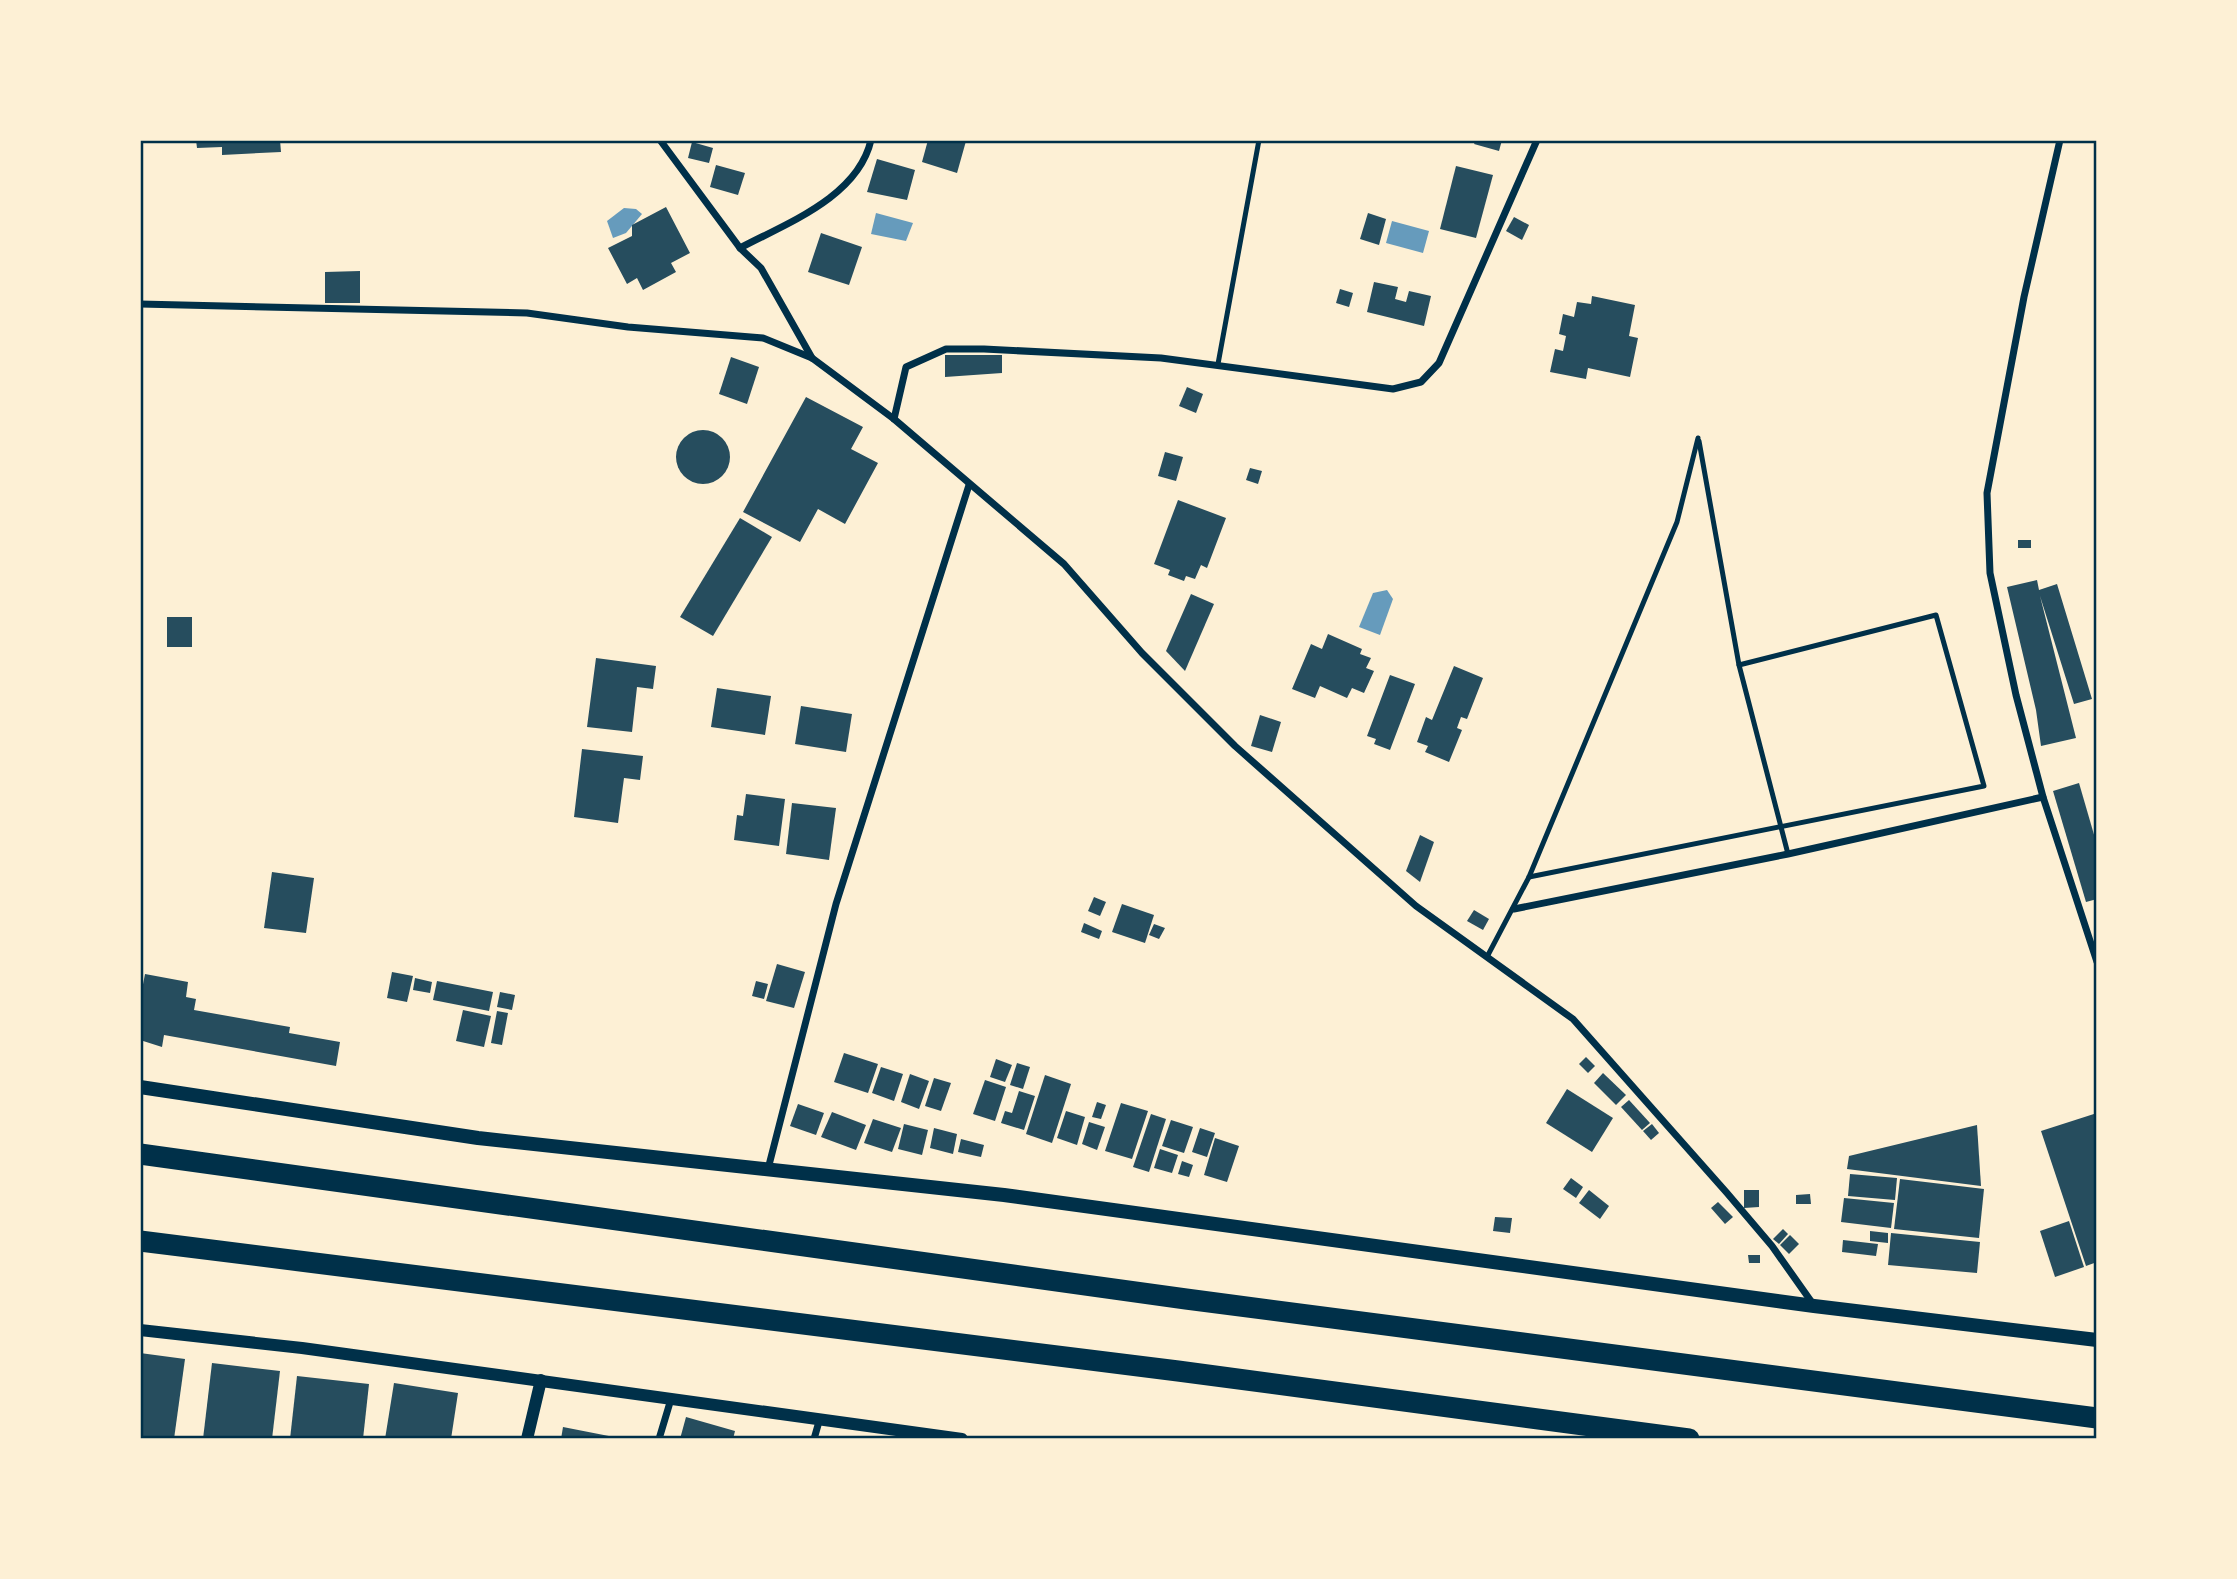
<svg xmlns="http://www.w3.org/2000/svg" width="2237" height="1579" viewBox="0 0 2237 1579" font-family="'Space Grotesk',sans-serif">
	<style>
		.water { fill: #669bbc }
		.building { fill: #264d5e }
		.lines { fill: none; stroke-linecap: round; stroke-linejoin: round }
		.service { stroke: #003049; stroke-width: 5 }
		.minor { stroke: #003049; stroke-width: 7 }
		.tertiary { stroke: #003049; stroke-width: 12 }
		.secondary { stroke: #003049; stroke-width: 14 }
		.motorway { stroke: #003049; stroke-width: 21 }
		.neatline { fill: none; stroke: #003049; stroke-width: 2.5 }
	</style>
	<rect width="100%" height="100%" fill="#fdf0d5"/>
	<!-- water -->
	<g class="water">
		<path d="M624,208L636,209L642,214L626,233L613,238L607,221Z"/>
		<path d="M876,213L913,223L906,241L871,234Z"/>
		<path d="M1392,221L1429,231L1423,253L1386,243Z"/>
		<path d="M1387,590L1393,599L1380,635L1359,627L1373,593Z"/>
	</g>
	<!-- building -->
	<g class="building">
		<path d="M196,140H280L281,152L222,155V147L197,148Z"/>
		<path d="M928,140L966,141L957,173L922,162Z"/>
		<path d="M1476,140H1502L1499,151L1474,144Z"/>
		<path d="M692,142L713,148L709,163L688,158Z"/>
		<path d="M877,159L915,170L907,200L867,192Z"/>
		<path d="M716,165L745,173L738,195L710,187Z"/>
		<path d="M1456,166L1493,175L1476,238L1440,229Z"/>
		<path d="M666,207L690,253L671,263L676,272L643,290L637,278L627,284L608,248L632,236V225Z"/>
		<path d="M1368,213L1386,219L1379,245L1360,239Z"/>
		<path d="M1514,217L1529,225L1522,240L1506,231Z"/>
		<path d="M821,233L862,247L849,285L808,272Z"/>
		<path d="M360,271V303H325V272Z"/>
		<path d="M1374,282L1398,287L1395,299L1406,302L1409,291L1431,296L1424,326L1367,312Z"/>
		<path d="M1340,289L1353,293L1349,307L1336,303Z"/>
		<path d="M1592,296L1635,305L1629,336L1638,338L1630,377L1588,368L1586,379L1550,372L1555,349L1563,351L1566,336L1559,334L1563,314L1574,317L1577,302L1591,304Z"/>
		<path d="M945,355H1002V373L945,377Z"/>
		<path d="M731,357L759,367L747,404L719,394Z"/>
		<path d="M1187,387L1203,394L1196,413L1179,406Z"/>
		<path d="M806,397L863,427L851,449L878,463L845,524L818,509L800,542L743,512Z"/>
		<circle cx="703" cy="457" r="27"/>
		<path d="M1165,452L1183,457L1176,481L1158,476Z"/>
		<path d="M1250,468L1262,471L1258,484L1246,480Z"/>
		<path d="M1178,500L1226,518L1207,568L1201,565L1195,579L1186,576L1184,581L1168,575L1170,570L1154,564Z"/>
		<path d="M740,518L772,537L713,636L680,617Z"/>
		<rect x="2018" y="540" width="13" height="8"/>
		<path d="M2037,580L2039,590L2057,584L2092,699L2074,704L2040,596L2076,738L2041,746L2036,710L2007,587Z"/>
		<path d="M1191,594L1214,604L1185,671L1166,651Z"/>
		<rect x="167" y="617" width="25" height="30"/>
		<path d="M1328,634L1362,649L1360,654L1371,658L1366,668L1374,671L1364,693L1352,688L1347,698L1320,686L1315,698L1292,689L1311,644L1322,649Z"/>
		<path d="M596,658L656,666L653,689L637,687L632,732L587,727Z"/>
		<path d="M1454,666L1483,678L1467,719L1461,717L1457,728L1462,730L1449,762L1425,752L1428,746L1417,742L1426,717L1432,720Z"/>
		<path d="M1390,675L1415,684L1390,750L1374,744L1376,739L1367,736Z"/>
		<path d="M717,688L771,696L765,735L711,727Z"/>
		<path d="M801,706L852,714L846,752L795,744Z"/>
		<path d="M1260,715L1281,722L1272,752L1251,746Z"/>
		<path d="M582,749L643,756L640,780L624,778L618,823L574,817Z"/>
		<path d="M2079,783L2097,845V899L2086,902L2053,791Z"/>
		<path d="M746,794L785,799L779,846L734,840L737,815L743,816Z"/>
		<path d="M792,803L836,808L829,860L786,854Z"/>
		<path d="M1420,835L1434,842L1420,882L1406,871Z"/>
		<path d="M272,872L314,878L306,933L264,928Z"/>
		<path d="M1094,897L1106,902L1100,916L1088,911Z"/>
		<path d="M1122,904L1154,915L1145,943L1112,932Z"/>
		<path d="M1474,910L1489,919L1483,930L1467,921Z"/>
		<path d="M1084,923L1102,931L1099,939L1081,932Z"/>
		<path d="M1154,924L1165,928L1159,939L1149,935Z"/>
		<path d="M777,964L805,972L794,1008L766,1001Z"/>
		<path d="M392,972L413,976L407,1002L387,998Z"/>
		<path d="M145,974L188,982L186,997L196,999L194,1010L290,1027L289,1033L340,1042L336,1066L164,1035L162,1047L140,1040V1000Z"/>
		<path d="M415,978L432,982L430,993L413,990Z"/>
		<path d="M437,981L493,992L489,1011L433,1000Z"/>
		<path d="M756,981L768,984L764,999L752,996Z"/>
		<path d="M500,992L515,995L512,1010L497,1007Z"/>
		<path d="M463,1010L491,1016L484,1047L456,1041Z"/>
		<path d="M497,1011L508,1013L502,1045L491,1043Z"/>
		<path d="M844,1053L878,1064L868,1093L834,1082Z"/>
		<path d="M1586,1057L1595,1066L1588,1073L1579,1064Z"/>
		<path d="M996,1059L1012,1065L1005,1082L990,1077Z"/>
		<path d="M1017,1063L1030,1067L1023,1089L1010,1085Z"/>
		<path d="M881,1067L903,1074L894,1101L872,1093Z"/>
		<path d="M1603,1073L1626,1095L1616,1105L1594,1083Z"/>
		<path d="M910,1074L929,1081L919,1109L901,1102Z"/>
		<path d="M1045,1075L1071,1084L1052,1143L1026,1134Z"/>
		<path d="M934,1078L951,1083L941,1111L925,1106Z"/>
		<path d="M985,1080L1006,1087L995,1121L973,1114Z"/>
		<path d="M1567,1089L1613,1118L1592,1152L1546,1123Z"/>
		<path d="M1019,1091L1035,1096L1024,1130L1001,1123L1005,1111L1012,1113Z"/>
		<path d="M1629,1100L1650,1123L1642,1130L1621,1107Z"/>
		<path d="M1097,1102L1106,1105L1101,1119L1092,1117Z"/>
		<path d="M1121,1103L1148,1111L1132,1159L1105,1151Z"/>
		<path d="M798,1104L824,1113L816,1135L790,1126Z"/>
		<path d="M1066,1111L1085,1117L1077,1145L1057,1138Z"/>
		<path d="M832,1112L866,1125L856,1150L821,1137Z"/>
		<path d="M2097,1113V1262L2086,1266L2041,1131Z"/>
		<path d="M1151,1114L1166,1119L1149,1172L1133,1167Z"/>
		<path d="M873,1119L901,1128L892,1152L864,1143Z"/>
		<path d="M1171,1120L1193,1127L1184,1153L1162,1146Z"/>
		<path d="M1089,1122L1105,1127L1097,1150L1082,1144Z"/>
		<path d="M904,1124L928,1130L922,1155L898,1149Z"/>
		<path d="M1652,1124L1659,1133L1651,1140L1643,1131Z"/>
		<path d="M1977,1125L1981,1186L1847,1169L1849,1156Z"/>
		<path d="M934,1128L957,1134L953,1154L930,1148Z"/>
		<path d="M1200,1128L1215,1133L1207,1157L1192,1152Z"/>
		<path d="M1215,1138L1239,1146L1227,1182L1204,1175Z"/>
		<path d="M961,1139L984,1145L981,1157L958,1152Z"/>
		<path d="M1160,1149L1178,1155L1172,1173L1154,1168Z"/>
		<path d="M1182,1161L1193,1165L1189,1177L1178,1174Z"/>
		<path d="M1850,1174L1897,1178L1895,1200L1848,1196Z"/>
		<path d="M1571,1178L1583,1187L1576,1198L1563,1189Z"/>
		<path d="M1900,1179L1984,1189L1979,1238L1894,1229Z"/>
		<path d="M1589,1190L1609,1206L1600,1219L1579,1203Z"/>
		<path d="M1744,1190H1759V1207L1744,1208Z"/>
		<path d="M1810,1194L1811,1204H1796V1195Z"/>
		<path d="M1844,1198L1894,1203L1891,1228L1841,1222Z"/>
		<path d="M1718,1202L1733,1217L1725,1224L1711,1208Z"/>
		<path d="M1495,1217L1512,1218L1510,1233L1493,1231Z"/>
		<path d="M2069,1221L2084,1267L2055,1277L2040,1231Z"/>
		<path d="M1783,1229L1788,1234L1779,1244L1773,1239Z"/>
		<path d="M1870,1231L1888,1233V1243L1870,1241Z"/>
		<path d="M1891,1233L1980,1242L1977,1273L1888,1265Z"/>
		<path d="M1790,1235L1799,1244L1789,1254L1780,1245Z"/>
		<path d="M1843,1240L1878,1244L1876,1256L1842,1252Z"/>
		<path d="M1748,1255H1760V1263H1749Z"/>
		<path d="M140,1353L185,1359L174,1439H140Z"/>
		<path d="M212,1363L280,1371L272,1439H203Z"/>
		<path d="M297,1376L369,1384L363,1439H290Z"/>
		<path d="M394,1383L458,1393L451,1439H385Z"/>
		<path d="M686,1417L735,1431L733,1439H680Z"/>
		<path d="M563,1427L619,1438V1439H561Z"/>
	</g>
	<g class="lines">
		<!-- service -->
		<g class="service">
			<path d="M1218,364L1259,140"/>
			<path d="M1699,441L1739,665L1788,854"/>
			<path d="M1529,877L1984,786L1936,615L1739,665"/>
			<path d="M1488,955L1529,877L1677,522L1698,438"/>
		</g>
		<!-- minor -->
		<g class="minor">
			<path d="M660,140L740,248L761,268L812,358"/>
			<path d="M2060,140L2024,297L1987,493L1990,573L2016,695L2043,797L2097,962"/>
			<path d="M740,248C787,223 858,197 871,140"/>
			<path d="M140,304L527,313L628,327L763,338L812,358L894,419L1064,564L1142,653L1235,746L1416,906L1573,1019L1727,1193L1772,1246L1813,1304"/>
			<path d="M894,419L906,367L946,349H984L1161,358L1393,389L1421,382L1439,363L1537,140"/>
			<path d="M1514,909L1788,854L2043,797"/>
			<path d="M768,1169L836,904L969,485"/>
			<path d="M659,1439L671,1399"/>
			<path d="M814,1439L820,1418"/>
		</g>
		<!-- tertiary -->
		<g class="tertiary">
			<path d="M140,1330L302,1348L962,1439"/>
			<path d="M527,1439L541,1380"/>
		</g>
		<!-- secondary -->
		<path class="secondary" d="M140,1087L478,1138L1004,1195L1814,1306L2097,1340"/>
		<!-- motorway -->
		<g class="motorway">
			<path d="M140,1154L1186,1299L2097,1418"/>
			<path d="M140,1241L1178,1371L1689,1439"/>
		</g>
	</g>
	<!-- border -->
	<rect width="2237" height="1579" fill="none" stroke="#fdf0d5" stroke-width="284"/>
	<rect x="142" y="142" width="1953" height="1295" class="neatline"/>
</svg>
